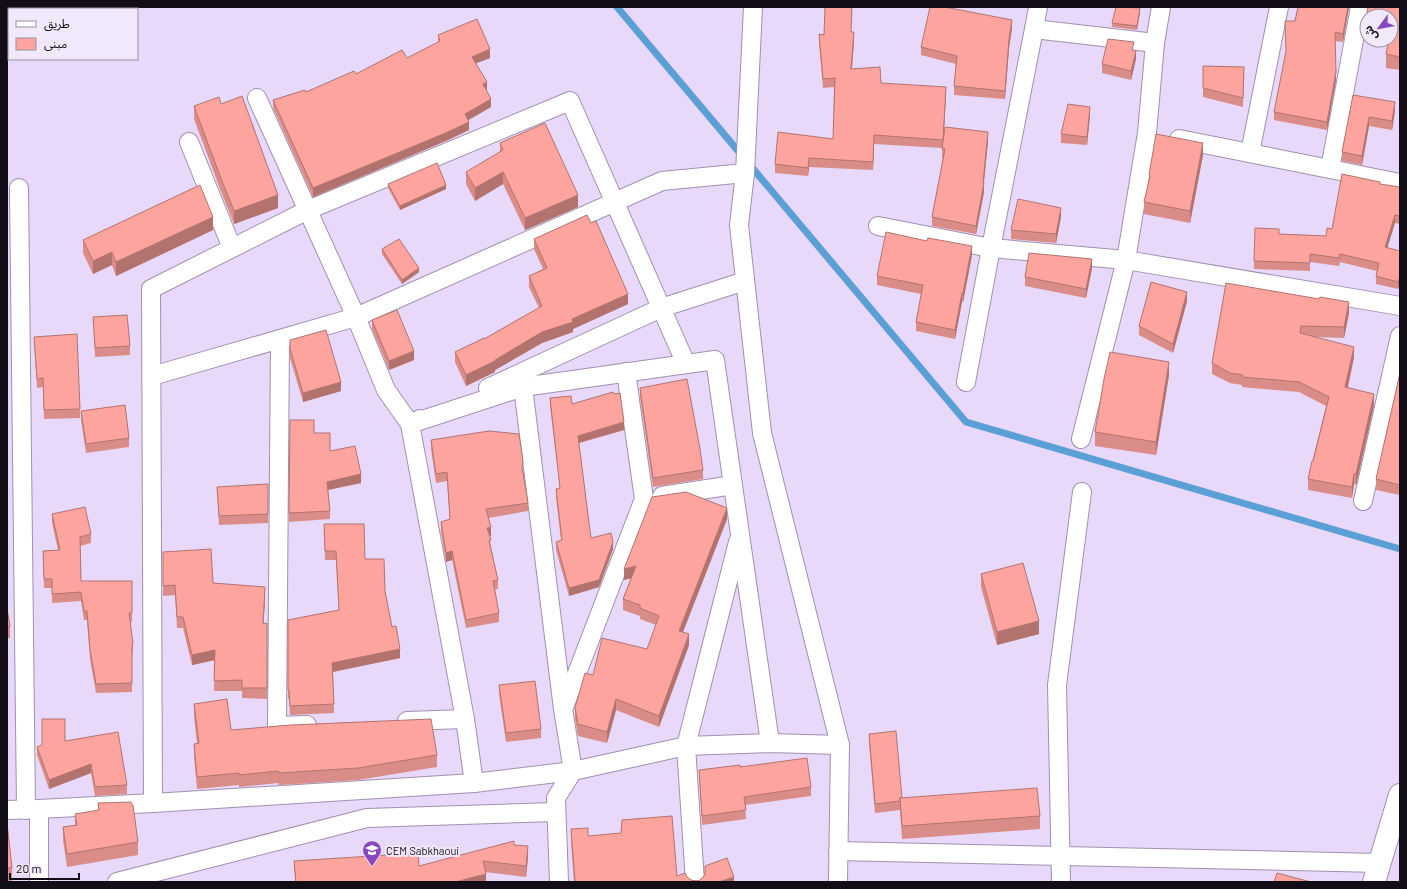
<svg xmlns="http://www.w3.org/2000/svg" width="1407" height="889" viewBox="0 0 1407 889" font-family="Barlow,'Noto Sans Arabic',sans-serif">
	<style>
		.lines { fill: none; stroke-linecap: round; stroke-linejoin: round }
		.stream { stroke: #5a9fd5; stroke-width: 7 }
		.street-casing { stroke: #a091af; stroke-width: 20 }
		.secondary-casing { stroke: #a091af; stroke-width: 24 }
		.street { stroke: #fff; stroke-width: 18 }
		.secondary { stroke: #fff; stroke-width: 22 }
		.wall { fill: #da8d88 }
		.shaded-wall { fill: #b2736f }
		.building { fill: #fea49e; stroke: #b2736f }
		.labels { text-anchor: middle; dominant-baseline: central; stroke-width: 4; stroke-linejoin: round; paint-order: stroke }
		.poi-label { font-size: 11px; fill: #130d18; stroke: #f2e8fc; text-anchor: start }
	</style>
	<rect width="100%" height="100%" fill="#e8d8f9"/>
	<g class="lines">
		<!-- stream -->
		<path class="stream" d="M617,7L966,422L1400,549"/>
		<!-- street casing -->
		<g class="street-casing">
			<g id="street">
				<path d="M753,7L745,173L739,225L762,433L840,745L838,882"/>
				<path d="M1038,7L1034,29L1155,43"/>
				<path d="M1161,7L1155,43L1147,133L1126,260L1400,306"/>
				<path d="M257,98L356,317L386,390L410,424L420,419"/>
				<path d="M1179,139L1400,183"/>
				<path d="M189,142L232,248"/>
				<path d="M1250,153L1279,7"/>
				<path d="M1330,169L1360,7"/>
				<path d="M19,188L26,810"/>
				<path d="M878,226L991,248L1126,260L1081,439"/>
				<path d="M280,339L277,726L307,725"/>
				<path d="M152,376L356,317L662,181L745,173"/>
				<path d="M966,382L991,248L1034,29"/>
				<path d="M523,387L563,709L573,771L474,783L465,719L410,424L523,387L715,360L770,743"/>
				<path d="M488,388L661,308L745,281"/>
				<path d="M662,496L733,485"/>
				<path d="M1363,501L1400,336"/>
				<path d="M564,707L644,499L626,372"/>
				<path d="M407,721L465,719"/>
				<path d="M153,803L151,289L308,210L570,101L686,364"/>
				<path d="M39,809V882"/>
				<path d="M7,810L39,809L153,803L474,783"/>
				<path d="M838,851L1380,863"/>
				<path d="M117,882L367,818L556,812"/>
				<path d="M559,882L556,798L573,771L686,746L770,743L840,745"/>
				<path d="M695,882L686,746L738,542"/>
				<path d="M1061,882L1057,685L1082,492"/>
			</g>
		</g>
		<!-- secondary casing -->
		<g class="secondary-casing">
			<path id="secondary" d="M1374,882L1400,795"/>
		</g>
		<!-- street -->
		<use href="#street" class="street"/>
		<!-- secondary -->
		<use href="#secondary" class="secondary"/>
	</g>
	<!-- wall -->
	<g class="wall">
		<path d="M1298,7H1349L1343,42L1335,41L1336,80L1327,130L1274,120V112Z"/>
		<path d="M1368,7H1400V70L1386,68V54L1388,42L1381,40H1391V16H1367V37L1365,36V23Z"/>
		<path d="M1140,12L1137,30L1112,27V23Z"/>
		<path d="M1012,28L1009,48L1005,99L954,95V86L956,64L921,55V47Z"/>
		<path d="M851,32L854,41L852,69L881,83L946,95L943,142L988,141L984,183V192L976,234L932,226V217L943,158H942V148L874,144L873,170L809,167L808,176L775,173V164L833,139L834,87L823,88L819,43V34L824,35Z"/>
		<path d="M438,35L490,58L476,63L487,91L491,107L468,120L469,130L448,140L313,197L273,108V100L306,92L356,74L407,58L438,42Z"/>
		<path d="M1134,50L1136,59L1131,80L1102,73V64Z"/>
		<path d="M1203,66L1244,67L1243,107L1203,97Z"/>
		<path d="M1353,95L1395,111L1392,130L1369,126L1362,165L1342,161V152Z"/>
		<path d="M194,106L278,208L234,224L220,189L194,119Z"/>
		<path d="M1090,115L1087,145L1061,143V134Z"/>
		<path d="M500,143L578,207L525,230L503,184L475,201L466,184V172L500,152Z"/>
		<path d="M1203,155L1190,223L1144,214V202L1149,182V175Z"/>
		<path d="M388,184L446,189L400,210L388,188Z"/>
		<path d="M1380,184L1400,187V224L1395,223L1387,248L1400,251V283L1398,289L1376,284V276L1377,271L1340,262L1339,266L1310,262V271L1254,269V261L1279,234L1326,236L1332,229Z"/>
		<path d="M1061,217L1056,243L1011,239V230Z"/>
		<path d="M213,230L116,276L112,265L93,274L83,253V240Z"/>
		<path d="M534,239L628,304L573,329V332L542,343L495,370V372L466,386L455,362V352L484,339L539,308L529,287V276L543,269L534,249Z"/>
		<path d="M382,249L419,272L402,284L382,254Z"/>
		<path d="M972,255L963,302H962L955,339L916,331V322L921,294L877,285V276Z"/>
		<path d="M1092,268L1086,298L1025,286V277Z"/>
		<path d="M1319,299L1349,313L1344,338L1316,337L1354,357L1348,388L1374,405L1356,485L1354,484L1352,498L1308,490V479L1326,406L1299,392L1242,387V385L1230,383L1212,374V363Z"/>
		<path d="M1187,301L1173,353L1139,335V326Z"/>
		<path d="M93,317L130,346V355L95,357Z"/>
		<path d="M372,320L414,360L389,370L372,329Z"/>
		<path d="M34,337L80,409V418L44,419L43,387L37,388Z"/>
		<path d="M290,340L341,391L303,402L290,358Z"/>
		<path d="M1400,373V495L1376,490V479Z"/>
		<path d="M1169,375L1156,455L1095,446V432Z"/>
		<path d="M640,388L703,470V479L653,487L640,397Z"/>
		<path d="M550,398L572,404L624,430L579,443L591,538L613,549L599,587L569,596L556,550V542L561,540L556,497V489L560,488L550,406Z"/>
		<path d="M81,411L129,438V447L86,453L81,420Z"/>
		<path d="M314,433L330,451L361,483L328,490L330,511V519L289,522V513Z"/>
		<path d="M431,440L523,471L528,503V511L488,518L491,536H489L491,547L498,580V589H495L499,613V622L466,628L452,560L446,562L441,531V522L450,520L447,481L436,483L431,449Z"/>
		<path d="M268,484V523L219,525L217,487Z"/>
		<path d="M52,514L91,534V543L80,546L81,581H132V622H130L133,644V653L132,654V692L96,693L90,659L87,620H84L81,601L52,603V588H44L43,551L58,550L52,523Z"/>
		<path d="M727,519L683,632L689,645L659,727L616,710L607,743L578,736L575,719V708L593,675L647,649L656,625L640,619V616L623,610V599L631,578L624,580Z"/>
		<path d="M324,524L365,559L385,591L392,627L400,658L333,672L334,713L290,715L289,699H288V620L339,610L336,560H325Z"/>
		<path d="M163,552L213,583L265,598L263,624L267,623V699L242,698V691H214L215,660L192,665L183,628H177L175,595L163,596Z"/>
		<path d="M981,574L1039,634L997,645L981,587Z"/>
		<path d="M7,609L10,626V638H7Z"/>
		<path d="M499,685L541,729V738L506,742L499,694Z"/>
		<path d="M194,704L231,730L437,755V767L358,780L279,785L278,783L239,787V785L197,789L194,756V744H197L194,716Z"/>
		<path d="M869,734L902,798L1040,816V829L902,839L900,810L875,813L869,743Z"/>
		<path d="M65,741L127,785V794L95,796L91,773L49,789L37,755V747Z"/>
		<path d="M740,767L811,787V796L745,805L746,819L702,825L699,770Z"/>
		<path d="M98,803L138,842V855L67,867L63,840V827L75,825V814L98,811Z"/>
		<path d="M7,823L12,868V881H7Z"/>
		<path d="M571,829L588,836L677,876L687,877L691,880L696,881L734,882H574L571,841Z"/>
		<path d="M514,845L528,857L526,877L485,872L486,882H295L294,861L419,866Z"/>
	</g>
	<!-- shaded-wall -->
	<g class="shaded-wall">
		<path d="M1348,7H1349L1343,42V34Z"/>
		<path d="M1140,8V12L1137,30V26Z"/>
		<path d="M1012,20V28L1009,48L1005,99V91L1009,39Z"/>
		<path d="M854,32V41L851,78V69Z"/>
		<path d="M490,49V58L472,65V57Z"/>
		<path d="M1136,51V59L1131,80V71Z"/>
		<path d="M1336,72V80L1327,130V122Z"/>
		<path d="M487,82V91L483,84Z"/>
		<path d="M946,87V95L943,148V140Z"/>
		<path d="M491,99V107L465,122V114Z"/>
		<path d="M1395,102V111L1392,130V121Z"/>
		<path d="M1090,107V115L1087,145V137Z"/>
		<path d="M1369,117V126L1362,165V156Z"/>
		<path d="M469,122V130L448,140L313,197V188Z"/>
		<path d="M988,132V141L983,190L984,183V192L976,234V226L983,183Z"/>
		<path d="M874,135V144L873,170V162Z"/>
		<path d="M1203,143V155L1190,223V211Z"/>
		<path d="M809,158V167L808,176V168Z"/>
		<path d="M503,172V184L475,201V188Z"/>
		<path d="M446,185V189L400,210V206Z"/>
		<path d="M278,195V208L234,224V211Z"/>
		<path d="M578,195V207L525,230V218Z"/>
		<rect x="7" y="196" width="1" height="9"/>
		<path d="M1061,208V217L1056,243V234Z"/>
		<path d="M1395,215V223L1385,255V247Z"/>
		<path d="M213,217V230L116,276V262Z"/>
		<path d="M972,246V255L963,302V293Z"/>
		<path d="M112,252V265L93,274V261Z"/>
		<path d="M1092,259V268L1086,298V289Z"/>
		<path d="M419,268V272L402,284V280Z"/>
		<path d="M1400,275V283L1398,289V282Z"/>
		<path d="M1187,292V301L1173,353V344Z"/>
		<path d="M962,293V302L955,339V330Z"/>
		<path d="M628,294V304L573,329V332L542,343L495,370V372L466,386V375L495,360L542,332Z"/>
		<path d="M1349,302V313L1344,338V327Z"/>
		<path d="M1354,347V357L1345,398V387Z"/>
		<path d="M414,351V360L389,370V361Z"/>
		<path d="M1169,362V375L1156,455V442Z"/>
		<path d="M341,382V391L303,402V393Z"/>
		<path d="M1374,394V405L1356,485V474Z"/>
		<path d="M624,422V430L578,443V436Z"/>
		<path d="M361,474V483L327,490V482Z"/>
		<path d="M1354,474V484L1352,498V487Z"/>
		<path d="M727,508V519L679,642V631Z"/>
		<path d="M491,527V536L487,537V528Z"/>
		<path d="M613,542V549L599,587L569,596V588Z"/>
		<path d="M452,551V560L446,562V553Z"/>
		<path d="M636,566V577L624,580V569Z"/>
		<path d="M265,587V598L263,635V624Z"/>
		<path d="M1039,621V634L997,645V632Z"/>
		<path d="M689,634V645L659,727V716Z"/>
		<path d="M400,649V658L332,672V663Z"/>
		<path d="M215,650V660L192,665V655Z"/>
		<path d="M616,699V710L607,743V732Z"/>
		<path d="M91,764V773L49,789V780Z"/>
		<path d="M528,846V857L526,877V866Z"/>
		<path d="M486,874V882H455Z"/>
		<path d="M734,877V882H719Z"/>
	</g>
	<!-- building -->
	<g class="building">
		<path d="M825,7H852L851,32H854L851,69L880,67L881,83L946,87L943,140L874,135L873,162L809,158L808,168L775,164L778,132L833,139L835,78L823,79L819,34L824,35Z"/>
		<path d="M930,7H945L1012,20L1009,39L1005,91L954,86L957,56L921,47Z"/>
		<path d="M1116,7L1140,8L1137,26L1112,23Z"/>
		<path d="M1298,7H1348L1343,34L1335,32L1336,72L1327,122L1274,112L1286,51L1285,21H1295Z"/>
		<path d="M1368,7H1400V57L1386,54L1389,40H1391V16H1367V23H1365Z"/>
		<path d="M477,19L490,49L472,57L487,82L483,84L491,99L465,114L469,122L448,132L313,188L273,100L305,90L306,92L354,71L356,74L402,50L407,58L440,41L438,35Z"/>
		<path d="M1108,39L1134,42L1132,50L1136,51L1131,71L1102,64Z"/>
		<path d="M1203,66L1244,67L1243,98L1203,88Z"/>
		<path d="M1353,95L1395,102L1392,121L1369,117L1362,156L1342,152Z"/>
		<path d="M242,96L278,195L234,211L220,176L194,106L219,97L221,104Z"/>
		<path d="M1068,104L1090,107L1087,137L1061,134Z"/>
		<path d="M545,123L578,195L525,218L503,172L475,188L466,172L503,150L500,143Z"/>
		<path d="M945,127L988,132L983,183H984L976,226L932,217L945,149H942Z"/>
		<path d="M1156,134L1203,143L1190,211L1144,202L1150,176L1149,175Z"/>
		<path d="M437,163L446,185L400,206L388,184Z"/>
		<path d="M1342,174L1380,182V184L1400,187V216L1395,215L1385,247L1400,251V275L1398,282L1376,276L1379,263L1340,254L1339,258L1310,254V263L1254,261L1255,228L1279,229V234L1326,236L1327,228L1332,229Z"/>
		<path d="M200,185L213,217L116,262L112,252L93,261L83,240Z"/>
		<path d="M1018,199L1061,208L1056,234L1011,230Z"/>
		<path d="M587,215L591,223L596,221L628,294L572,319L573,322L542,332L495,360V361L466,375L455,352L484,338V339L542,306L529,276L547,268L534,239Z"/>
		<path d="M886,232L927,241L928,238L972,246L963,293H962L955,330L916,322L923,285L877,276Z"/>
		<path d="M399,239L419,268L402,280L382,249Z"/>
		<path d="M1029,253L1092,259L1086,289L1025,277Z"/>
		<path d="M1151,282L1187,292L1173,344L1139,326Z"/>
		<path d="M1226,283L1319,299L1320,297L1349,302L1344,327L1301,326L1300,333L1354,347L1345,387L1374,394L1356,474H1354L1352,487L1308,479L1312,461H1313L1329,397L1299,382L1242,377L1243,375L1230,373L1212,363Z"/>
		<path d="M397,310L414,351L389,361L372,320Z"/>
		<path d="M127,315L130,346L95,348L93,317Z"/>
		<path d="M326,330L341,382L303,393L290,349V340Z"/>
		<path d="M77,334L80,409L44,410L43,378L37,379L34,337Z"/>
		<path d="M1110,352L1169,362L1156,442L1095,432L1104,379Z"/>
		<path d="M1400,373V485L1376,479Z"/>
		<path d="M687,379L700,449L703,470L653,478L640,388Z"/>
		<path d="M613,392L614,394L620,393L624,422L578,436L591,538L611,533L613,542L599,580L569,588L556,542L562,540L556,489L560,488L550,398L571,396L572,404Z"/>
		<path d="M125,405L129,438L86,444L81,411Z"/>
		<path d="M290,420H314V433H330V451L355,446L361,474L327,482L330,511L289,513Z"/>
		<path d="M489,431L519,434L523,461L522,467L528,503L486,509L491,527L487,528L491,540L489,541L498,580L493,581L499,613L466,620L452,551L446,553L441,522L450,519L447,472L436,474L431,440Z"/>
		<path d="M268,484V514L219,516L217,487Z"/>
		<path d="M686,492L727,508L679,631L689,634L659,716L616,699L607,732L578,724L575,708L585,673L593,675L602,638L647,649L659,616L640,608V605L623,599L636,566L624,569L652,497Z"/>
		<path d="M85,507L91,534L80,537L81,581H132V613H129L133,644L132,645V683L96,684L90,650L87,611H84L81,592L52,594V579H44L43,551L60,550L52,514Z"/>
		<path d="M324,524H364L365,559H384L385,591L392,627L396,626L400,649L332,663L334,704L290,706L289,690H288V620L339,610L336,551H325Z"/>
		<path d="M211,549L213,583L265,587L263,624L267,623V688H242V680L214,681L215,650L192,655L183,617H177L175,585L163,586V552Z"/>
		<path d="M1023,563L1039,621L997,632L981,574Z"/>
		<path d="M7,609L10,626L7,627Z"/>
		<path d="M535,681L541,729L506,733L499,685Z"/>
		<path d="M227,699L231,730L291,725L431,719L437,755L358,768L279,773L278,771L239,775V773L197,777L194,744L199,743L194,704Z"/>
		<path d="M42,719H65V741L118,732L127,785L95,787L91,764L49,780L37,747L42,745Z"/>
		<path d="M896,731L902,798H900V801L875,804L869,734Z"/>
		<path d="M807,758L811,787L744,797L746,810L702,816L699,770L740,765V767Z"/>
		<path d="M1037,788L1040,816L902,826L900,798Z"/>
		<path d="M131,802L132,805H133L138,842L67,854L63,827L77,825L75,814L99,810L98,803Z"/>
		<path d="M672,816L677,876L685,873L687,877L691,880L696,881L700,880L705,875V866L727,858L734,877L719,882H575L571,829L588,828V836L621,833L622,820Z"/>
		<path d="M7,823L12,868H7Z"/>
		<path d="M514,841V845L528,846L526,866L483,861L486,874L455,882H296L294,861L418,853L419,866Z"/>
		<path d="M1277,873L1311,882H1274Z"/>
	</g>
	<!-- icons -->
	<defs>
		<g id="school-pin" transform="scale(1)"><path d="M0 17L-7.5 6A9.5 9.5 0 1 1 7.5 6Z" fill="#864ac0" stroke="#f2e8fc"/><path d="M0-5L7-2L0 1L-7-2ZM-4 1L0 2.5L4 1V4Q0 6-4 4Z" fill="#fff"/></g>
	</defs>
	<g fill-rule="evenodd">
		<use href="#school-pin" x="372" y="850"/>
	</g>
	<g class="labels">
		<!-- poi labels -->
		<g class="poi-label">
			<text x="386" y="850">CEM Sabkhaoui</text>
		</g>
	</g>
	<!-- border -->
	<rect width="1407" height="889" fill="none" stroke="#130d18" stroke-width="16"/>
	<!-- legend -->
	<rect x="8" y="8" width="130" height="52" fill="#f2e8fc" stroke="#9990a1"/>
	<rect x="16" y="21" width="20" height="6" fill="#ffffff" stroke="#9990a1"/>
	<text x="44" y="28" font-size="12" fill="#130d18">طريق</text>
	<rect x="16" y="38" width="20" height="12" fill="#fea49e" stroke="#9990a1"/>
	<text x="44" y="48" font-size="12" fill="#130d18">مبنى</text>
	<!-- north arrow -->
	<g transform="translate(1379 28) rotate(238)"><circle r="19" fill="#f2e8fc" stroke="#9990a1"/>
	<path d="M0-3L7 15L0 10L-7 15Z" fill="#864ac0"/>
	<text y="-6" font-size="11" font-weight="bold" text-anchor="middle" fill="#130d18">ش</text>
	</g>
	<!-- scale -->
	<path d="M10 873v6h69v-6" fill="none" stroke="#130d18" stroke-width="2"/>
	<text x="16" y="873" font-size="12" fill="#130d18" stroke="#f2e8fc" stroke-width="3" paint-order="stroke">20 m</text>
</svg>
